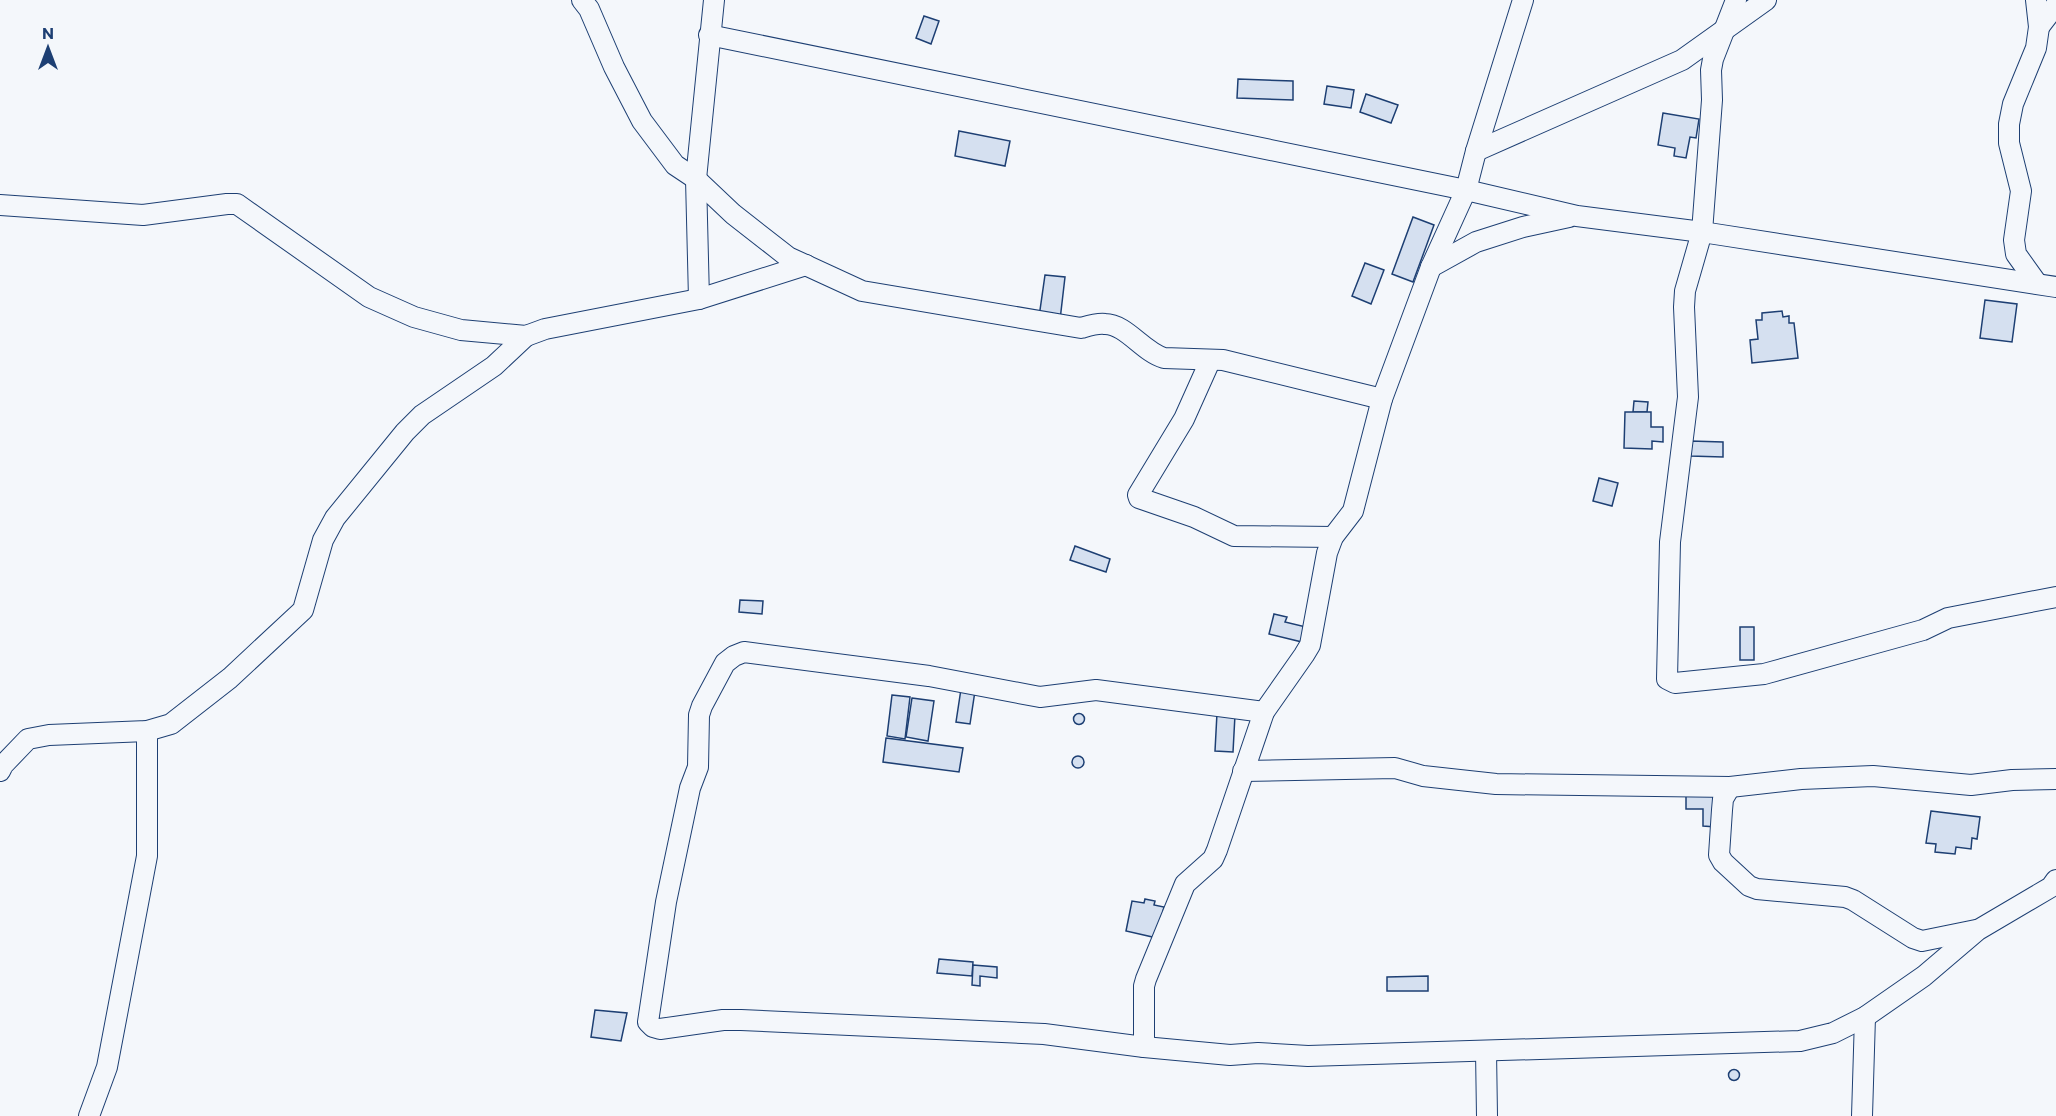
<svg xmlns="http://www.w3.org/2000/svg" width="2056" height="1116" viewBox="0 0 2056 1116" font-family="Commissioner,sans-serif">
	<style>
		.building { fill: #d5e0f0; stroke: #1d3f73; stroke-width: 1.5 }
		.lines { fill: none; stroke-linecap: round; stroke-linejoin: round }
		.minor-casing { stroke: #1d3f73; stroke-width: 22 }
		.minor { stroke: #f4f7fb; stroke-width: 20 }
	</style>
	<rect width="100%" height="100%" fill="#f4f7fb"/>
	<!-- building -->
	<g class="building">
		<path d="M924,16L939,21L931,44L916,38Z"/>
		<path d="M1238,79L1293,81V100L1237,98Z"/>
		<path d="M1327,86L1354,90L1351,108L1324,104Z"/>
		<path d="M1366,94L1398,105L1391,123L1360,112Z"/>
		<path d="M1663,113L1699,119L1696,138L1690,137L1686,158L1674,156L1675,148L1658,145Z"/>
		<path d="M959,131L1010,141L1005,166L955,156Z"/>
		<path d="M1413,217L1434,225L1413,282L1392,274Z"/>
		<path d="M1365,263L1384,270L1371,304L1352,296Z"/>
		<path d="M1045,275L1065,277L1060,320L1039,317Z"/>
		<path d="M1985,300L2017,304L2012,342L1980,338Z"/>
		<path d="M1782,311L1783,317L1789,316V323H1794L1798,358L1752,363L1750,340L1758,339L1756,320H1762V313Z"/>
		<path d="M1634,401L1648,402L1647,412H1633Z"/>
		<path d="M1625,412H1651V427H1663V442L1652,441V449L1624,448Z"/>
		<path d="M1690,441L1723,442V457L1690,456Z"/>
		<path d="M1599,478L1618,483L1612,506L1593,501Z"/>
		<path d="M1075,546L1110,559L1106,572L1070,560Z"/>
		<path d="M740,600L763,601L762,614L739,612Z"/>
		<path d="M1274,614L1287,617L1285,622L1306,627L1302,642L1269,634Z"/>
		<rect x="1740" y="627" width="14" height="33"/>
		<path d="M961,689L975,691L970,724L956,722Z"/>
		<path d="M892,695L910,697L905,739L887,736Z"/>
		<path d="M912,698L934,701L928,741L906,737Z"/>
		<path d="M1217,713L1235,715L1233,752L1215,751Z"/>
		<circle cx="1079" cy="719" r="5.5"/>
		<path d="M886,738L963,748L959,772L883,762Z"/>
		<circle cx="1078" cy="762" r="6"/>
		<path d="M1686,795H1717L1716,827L1703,826V809H1686Z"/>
		<path d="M1931,811L1980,817L1977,839L1972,838L1971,849L1956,847L1955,854L1935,852L1936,844L1926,843Z"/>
		<path d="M1145,899L1155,901L1154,905L1164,907L1157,938L1126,931L1132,901L1144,903Z"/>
		<path d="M939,959L973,962L972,976L937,973Z"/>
		<path d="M973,965L997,967V978L980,976V986L972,985Z"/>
		<path d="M1428,976V991H1387V977Z"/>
		<path d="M595,1010L627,1013L621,1041L591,1037Z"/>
		<circle cx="1734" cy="1075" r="5.5"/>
	</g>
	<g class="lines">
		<!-- minor casing -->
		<g class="minor-casing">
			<g id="minor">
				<path d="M582,0L589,9L614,67L642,121L675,165L696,179L733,214L788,257L862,291L1081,328C1088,326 1097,323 1105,324C1126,324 1143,352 1164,358L1223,360L1382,399"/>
				<path d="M1736,0L1713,59L1711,70L1712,100L1702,232L1685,291L1684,307L1688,397L1670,542L1667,679L1675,683L1764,674L1923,630L1948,618L2056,597"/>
				<path d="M2039,27L2056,5"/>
				<path d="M709,35L1466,190L1577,216L1702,232L2056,287"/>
				<path d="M1476,151L1682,60L1766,0"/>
				<path d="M0,205L143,215L227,204H237L369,297L414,317L461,330L526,336L545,329L699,299L806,265"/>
				<path d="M1431,267L1476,242L1523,227L1569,217"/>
				<path d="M2036,282L2016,254L2014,240L2021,191L2009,143V124L2013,104L2036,48L2039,27L2036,0"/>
				<path d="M699,299L696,179L714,0"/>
				<path d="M1210,361L1184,419L1138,495L1139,498L1194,517L1234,536L1333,537"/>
				<path d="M1264,712L1096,690L1040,697L929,676L744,652L734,656L725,663L702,706L699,715L698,767L690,788L666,902L648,1022L653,1027L660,1029L723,1020H741L1044,1034L1144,1047L1230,1055L1258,1053L1308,1056L1800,1041L1833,1033L1865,1017L1924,976L1978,930L2051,887L2056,880"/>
				<path d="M0,771L3,765L28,739L49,735L147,731L171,724L230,678L303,610L323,540L335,518L405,432L422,415L494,366L526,336"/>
				<path d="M1243,771L1395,768L1423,776L1496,784L1730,787L1801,779L1873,776L1971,785L2012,780L2056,779"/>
				<path d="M1730,787L1723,799L1722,810L1719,855L1723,862L1749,886L1757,889L1845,897L1853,900L1913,938L1922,941L1976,930"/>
				<path d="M1144,1047V986L1146,979L1185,884L1213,859L1217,850L1264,712L1304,655L1310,645L1327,553L1333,537L1353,511L1382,399L1431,267L1466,190L1476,151L1523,0"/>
				<path d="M1486,1051L1487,1116"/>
				<path d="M89,1116L107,1067L147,856V731"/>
				<path d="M1862,1116L1865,1017"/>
			</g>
		</g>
		<!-- minor -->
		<use href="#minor" class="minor"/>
	</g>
	<!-- north arrow -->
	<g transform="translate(48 48)" stroke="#f4f7fb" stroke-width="4.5" paint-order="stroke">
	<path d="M0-4.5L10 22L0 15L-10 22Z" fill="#1d3f73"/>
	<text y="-9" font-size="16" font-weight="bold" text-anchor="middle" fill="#1d3f73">N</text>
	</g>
</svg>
